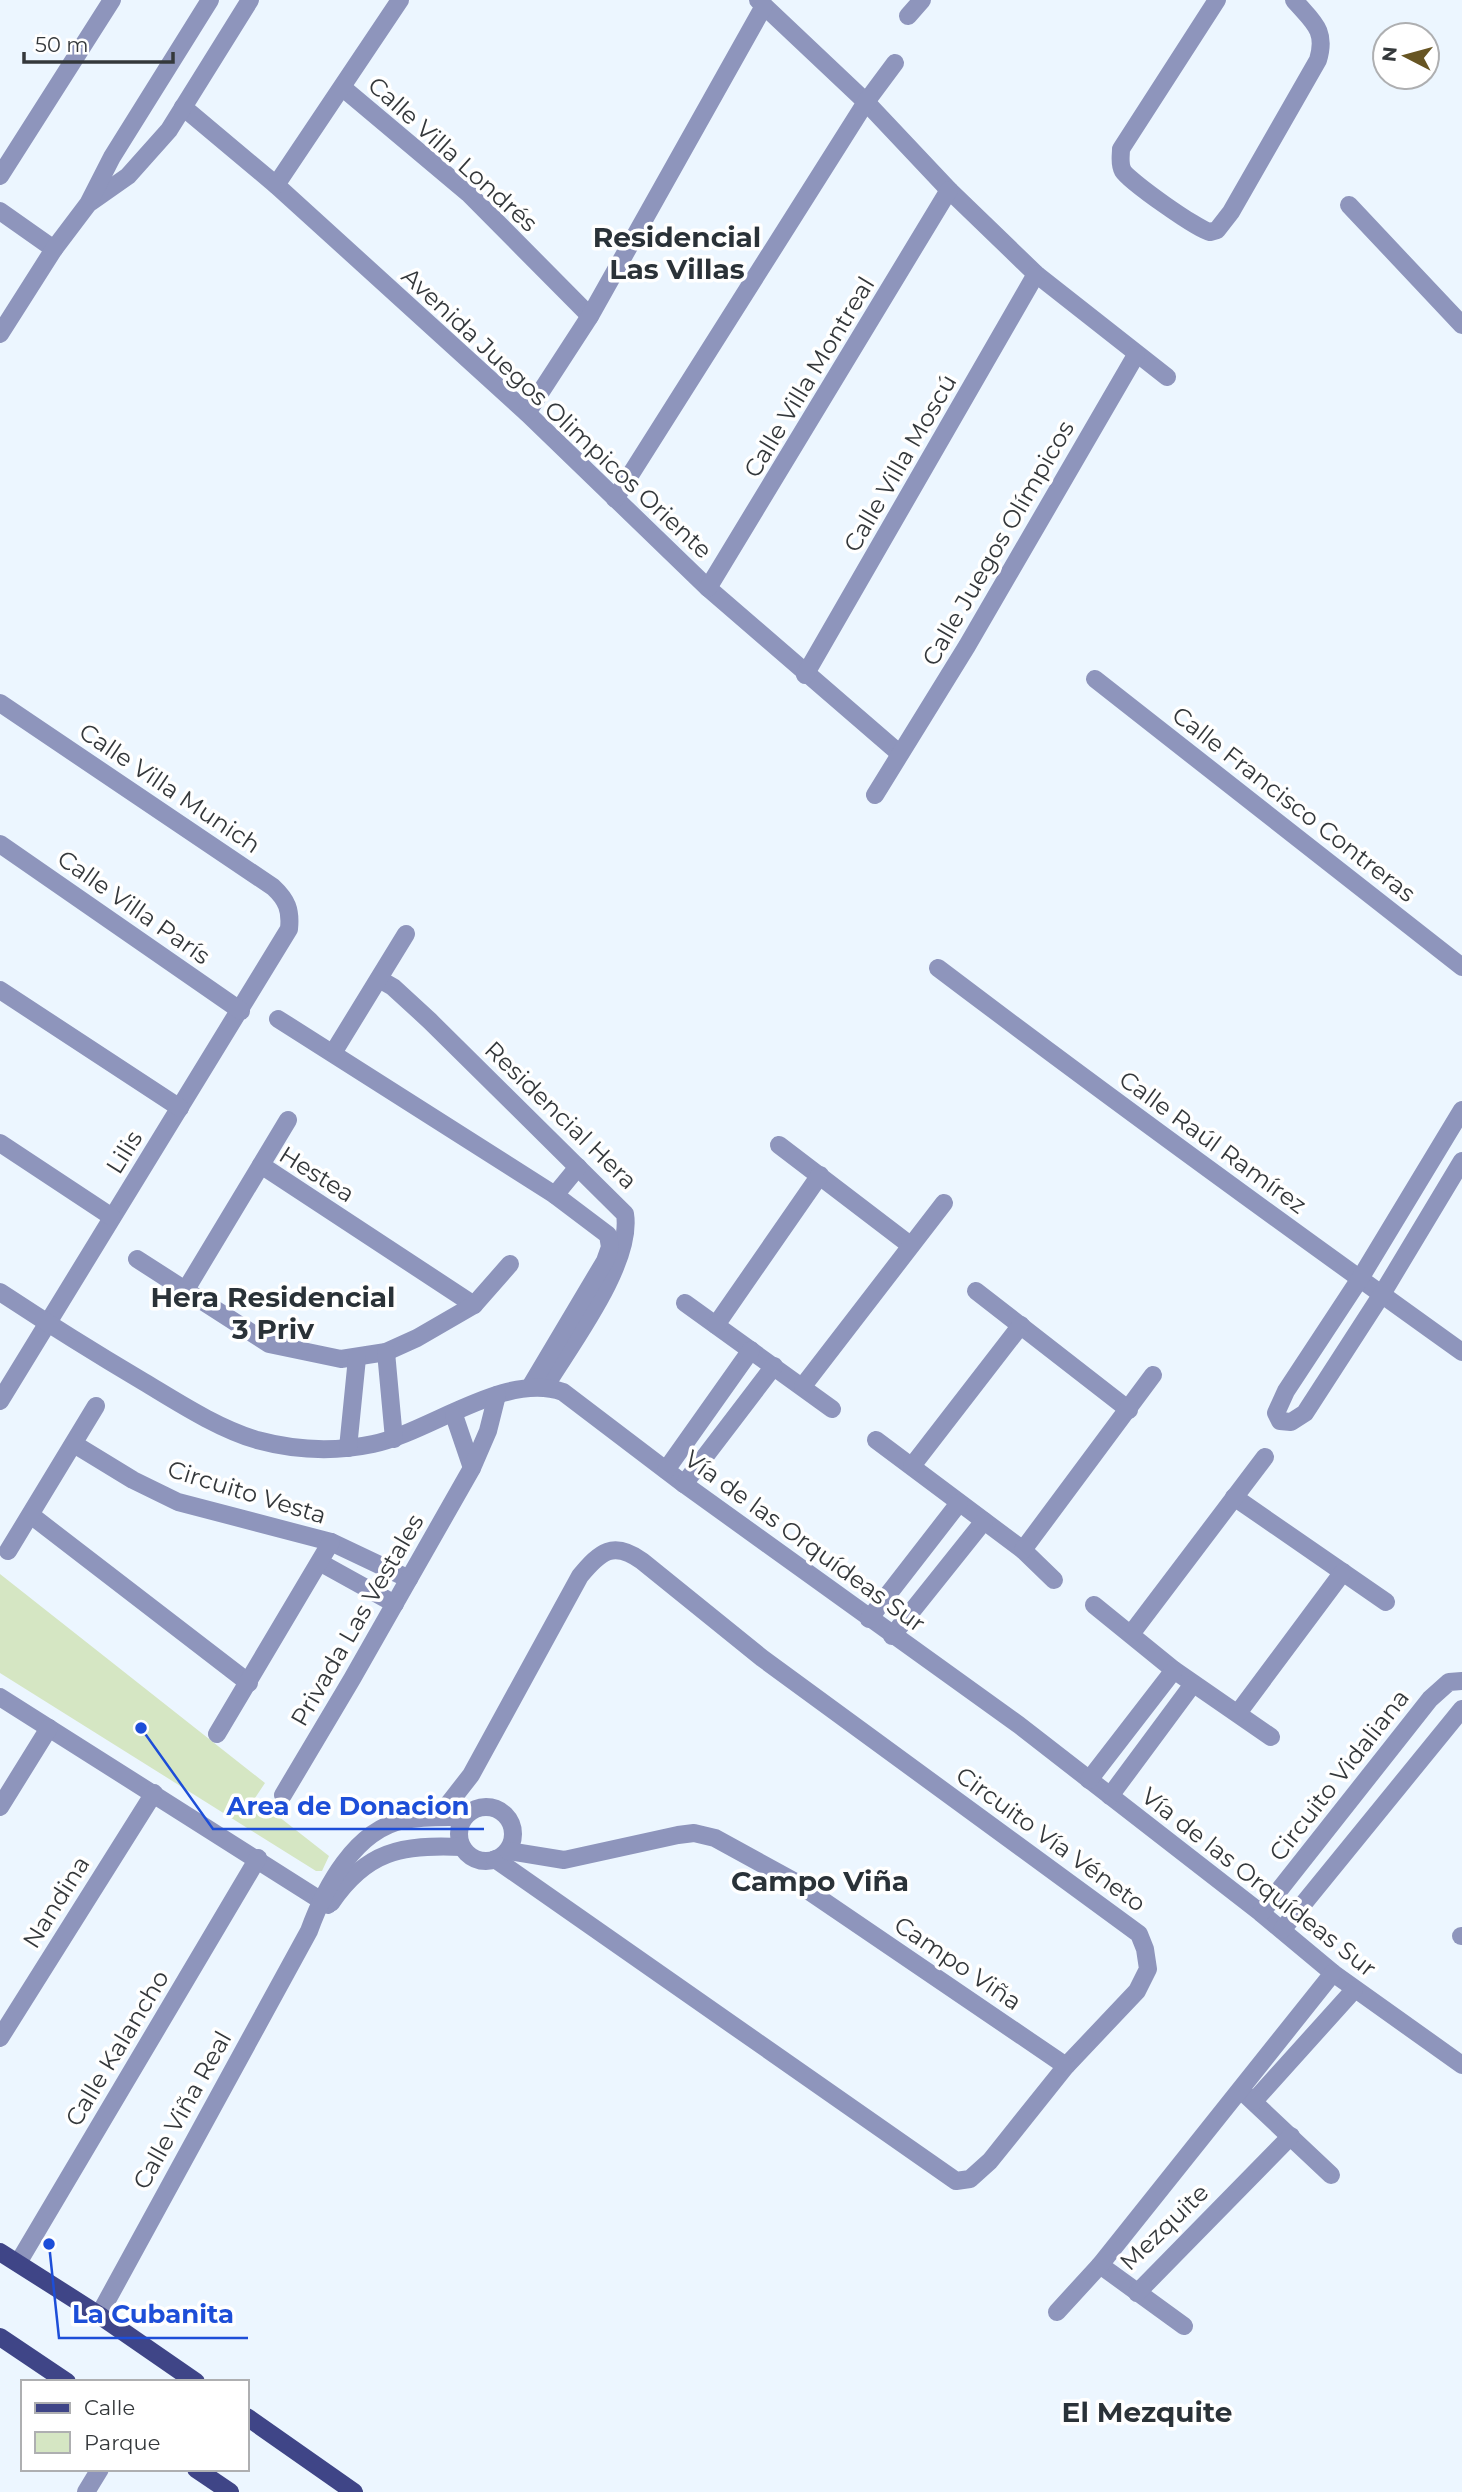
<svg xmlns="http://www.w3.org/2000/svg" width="1462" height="2492" viewBox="0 0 1462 2492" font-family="Montserrat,sans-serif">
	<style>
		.green { fill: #d5e6c3 }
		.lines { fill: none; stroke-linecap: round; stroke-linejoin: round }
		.minor { stroke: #8e95bc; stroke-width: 18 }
		.major { stroke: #3f4587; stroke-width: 18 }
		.labels { text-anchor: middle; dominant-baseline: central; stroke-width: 7; stroke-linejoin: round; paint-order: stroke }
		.street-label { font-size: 24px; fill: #34383b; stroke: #fff }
		.quarter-label { font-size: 28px; font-weight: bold; fill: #2a3238; stroke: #fff }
		.leader { fill: none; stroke: #1d4ed8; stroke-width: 2.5 }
		.callout-dot { fill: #1d4ed8; stroke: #fff; stroke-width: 2.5 }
		.callout-label { font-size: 26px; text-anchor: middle; font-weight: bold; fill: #1d4ed8; stroke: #fff; stroke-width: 7; stroke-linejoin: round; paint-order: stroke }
	</style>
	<rect width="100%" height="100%" fill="#ecf6ff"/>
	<!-- green -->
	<path class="green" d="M0,1574L265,1783L255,1798L329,1856L322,1871H316L0,1673Z"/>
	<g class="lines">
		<!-- minor -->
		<g class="minor">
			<path d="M758,0L866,102L949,190L1036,274L1167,377"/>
			<path d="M1217,0L1121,149C1121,156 1119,164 1123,171C1129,181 1198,230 1210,232L1217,230L1231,212L1318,60C1327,30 1313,22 1294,0"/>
			<path d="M908,16L922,0"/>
			<path d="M343,88L468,193L590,316"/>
			<path d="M183,107L276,185L527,413L708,588L899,753"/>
			<path d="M0,176L112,0"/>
			<path d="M276,185L400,0"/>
			<path d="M91,202L128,176L169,130L250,0"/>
			<path d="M1349,205L1462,325"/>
			<path d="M0,211L54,249"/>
			<path d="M0,334L54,249L88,204L112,157L210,0"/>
			<path d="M527,413L590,316L764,6"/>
			<path d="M615,499L866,102L895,63"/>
			<path d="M708,588L949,190"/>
			<path d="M805,675L1036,274"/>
			<path d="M1095,679L1462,967"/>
			<path d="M0,703L273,887C287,900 291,910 289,929L0,1401"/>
			<path d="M875,795L967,646L1136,355"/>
			<path d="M0,844L241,1011"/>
			<path d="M938,968C1111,1099 1286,1226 1462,1352"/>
			<path d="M379,979L393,987L430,1021L625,1214C633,1263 571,1344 545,1387"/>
			<path d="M0,990L180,1108"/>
			<path d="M278,1019L555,1195L608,1235L610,1247L605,1261L530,1387"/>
			<path d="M333,1053L406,934"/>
			<path d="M1462,1110L1361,1277L1286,1391L1276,1413L1280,1421L1291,1422L1305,1413L1382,1294L1462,1161"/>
			<path d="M0,1143L112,1217"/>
			<path d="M779,1145L910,1245"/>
			<path d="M261,1165L474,1305"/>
			<path d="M555,1195L578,1167"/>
			<path d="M137,1259L269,1344L341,1359L386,1352L417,1338L474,1305L510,1264"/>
			<path d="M185,1291L288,1120"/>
			<path d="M976,1291L1129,1410"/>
			<path d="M0,1292C47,1323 95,1353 144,1382C179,1403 217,1428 257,1440C294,1450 335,1452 373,1444C430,1432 506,1371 563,1392L684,1484L1019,1725L1261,1913L1333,1973L1462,2065"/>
			<path d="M685,1303L832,1409"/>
			<path d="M716,1325L820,1175"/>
			<path d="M386,1352L394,1439"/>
			<path d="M803,1386L944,1203"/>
			<path d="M454,1415L472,1468"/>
			<path d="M876,1440L1023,1550L1054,1580"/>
			<path d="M74,1444L133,1480L178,1502L331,1542L409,1579"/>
			<path d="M348,1448L357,1358"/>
			<path d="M912,1466L1021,1325"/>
			<path d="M666,1470L751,1350"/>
			<path d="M684,1484L774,1366"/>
			<path d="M1234,1497L1386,1602"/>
			<path d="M32,1516L249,1683"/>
			<path d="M1023,1550L1153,1375"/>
			<path d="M8,1551L96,1406"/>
			<path d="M321,1563L395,1604"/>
			<path d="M1094,1605L1174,1670L1271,1737"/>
			<path d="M869,1619L959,1503"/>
			<path d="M1131,1634L1265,1457"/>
			<path d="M892,1636L984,1521"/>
			<path d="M0,1697L328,1905"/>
			<path d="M1238,1713L1343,1572"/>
			<path d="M217,1734L331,1542"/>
			<path d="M1089,1780L1174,1670"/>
			<path d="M283,1795L352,1679L472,1468L488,1431L497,1395"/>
			<path d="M1110,1796L1193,1684"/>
			<circle cx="486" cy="1834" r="27"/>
			<path d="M0,1807L49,1728"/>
			<path d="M439,1816L471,1775L580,1576C600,1552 613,1540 642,1561L762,1658L1139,1934L1145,1949L1148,1969L1137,1991L1066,2066L990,2161L970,2179L956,2181L495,1859"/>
			<path d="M508,1851L564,1860L678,1835L694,1833L715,1838L797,1883L1066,2066"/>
			<path d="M331,1903C366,1851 402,1844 462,1847"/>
			<path d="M1261,1913L1430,1699L1449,1682L1462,1681"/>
			<path d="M1282,1930L1462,1709"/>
			<path d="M1461,1936H1462"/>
			<path d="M0,2038L154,1793"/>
			<path d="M1246,2095L1331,2175"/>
			<path d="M1254,2101L1354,1990"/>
			<path d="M18,2263L258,1858"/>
			<path d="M1100,2265L1184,2326"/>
			<path d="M1137,2293L1291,2136"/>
			<path d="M1057,2312L1100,2265L1333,1973"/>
			<path d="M99,2315L309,1931C325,1887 355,1830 404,1820C424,1816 444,1817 464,1817"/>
			<path d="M86,2492L100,2469"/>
		</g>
		<!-- major -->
		<g class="major">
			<path d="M0,2252L99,2315L196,2382"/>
			<path d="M0,2337L67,2382"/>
			<path d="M247,2417L354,2492"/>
			<path d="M196,2469L230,2492"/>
		</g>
	</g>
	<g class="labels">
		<!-- street labels -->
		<g class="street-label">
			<text transform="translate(453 154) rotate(42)">Calle Villa Londrés</text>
			<text transform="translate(809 377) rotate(-59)">Calle Villa Montreal</text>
			<text transform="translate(557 413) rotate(43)">Avenida Juegos Olimpicos Oriente</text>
			<text transform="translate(900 463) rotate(-60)">Calle Villa Moscú</text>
			<text transform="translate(998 543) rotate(-60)">Calle Juegos Olímpicos</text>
			<text transform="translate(170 788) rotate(34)">Calle Villa Munich</text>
			<text transform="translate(1294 804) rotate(38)">Calle Francisco Contreras</text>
			<text transform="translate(134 907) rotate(35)">Calle Villa París</text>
			<text transform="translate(561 1115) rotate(44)">Residencial Hera</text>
			<text transform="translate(1213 1142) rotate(36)">Calle Raúl Ramírez</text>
			<text transform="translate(124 1152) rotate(-58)">Lilis</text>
			<text transform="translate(317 1174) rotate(32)">Hestea</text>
			<text transform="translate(247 1492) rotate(17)">Circuito Vesta</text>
			<text transform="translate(805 1541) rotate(36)">Vía de las Orquídeas Sur</text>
			<text transform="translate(357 1620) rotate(-60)">Privada Las Vestales</text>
			<text transform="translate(1339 1775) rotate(-52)">Circuito Vidaliana</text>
			<text transform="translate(1051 1839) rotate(36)">Circuito Vía Véneto</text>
			<text transform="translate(1259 1882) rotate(38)">Vía de las Orquídeas Sur</text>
			<text transform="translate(56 1902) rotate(-58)">Nandina</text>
			<text transform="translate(958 1963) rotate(34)">Campo Viña</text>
			<text transform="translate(117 2048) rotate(-59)">Calle Kalancho</text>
			<text transform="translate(182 2110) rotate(-61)">Calle Viña Real</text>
			<text transform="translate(1164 2227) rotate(-44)">Mezquite</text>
		</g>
		<!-- quarter labels -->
		<g class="quarter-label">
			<text x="677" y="237">Residencial<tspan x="677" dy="32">Las Villas</tspan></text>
			<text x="273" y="1297">Hera Residencial<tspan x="273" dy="32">3 Priv</tspan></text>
			<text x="820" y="1881">Campo Viña</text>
			<text x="1147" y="2412">El Mezquite</text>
		</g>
	</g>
	<!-- callouts -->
	<path class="leader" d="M141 1728L213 1829H484M49 2244L59 2338H248"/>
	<g class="callout-dot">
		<circle cx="141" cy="1728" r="7"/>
		<circle cx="49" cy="2244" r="7"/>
	</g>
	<g class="callout-label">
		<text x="348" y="1815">Area de Donacion</text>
		<text x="153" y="2323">La Cubanita</text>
	</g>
	<!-- legend -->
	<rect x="21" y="2380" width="228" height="91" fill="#ffffff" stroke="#aeafb1" stroke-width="2"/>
	<rect x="35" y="2403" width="35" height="10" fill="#3f4587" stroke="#aeafb1" stroke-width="2"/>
	<text x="84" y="2415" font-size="21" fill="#34383b">Calle</text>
	<rect x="35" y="2432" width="35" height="21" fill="#d5e6c3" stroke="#aeafb1" stroke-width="2"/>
	<text x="84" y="2450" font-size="21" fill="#34383b">Parque</text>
	<!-- north arrow -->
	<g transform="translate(1406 56) rotate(276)"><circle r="33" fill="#ffffff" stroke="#aeafb1" stroke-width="2"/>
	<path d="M0-5L12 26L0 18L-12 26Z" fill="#675523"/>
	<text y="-10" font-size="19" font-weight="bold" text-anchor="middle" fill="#34383b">N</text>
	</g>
	<!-- scale -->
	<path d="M24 52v10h149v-10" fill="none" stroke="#34383b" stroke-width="3.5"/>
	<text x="35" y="52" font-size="21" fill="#34383b" stroke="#ffffff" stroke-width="5" paint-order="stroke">50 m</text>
</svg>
